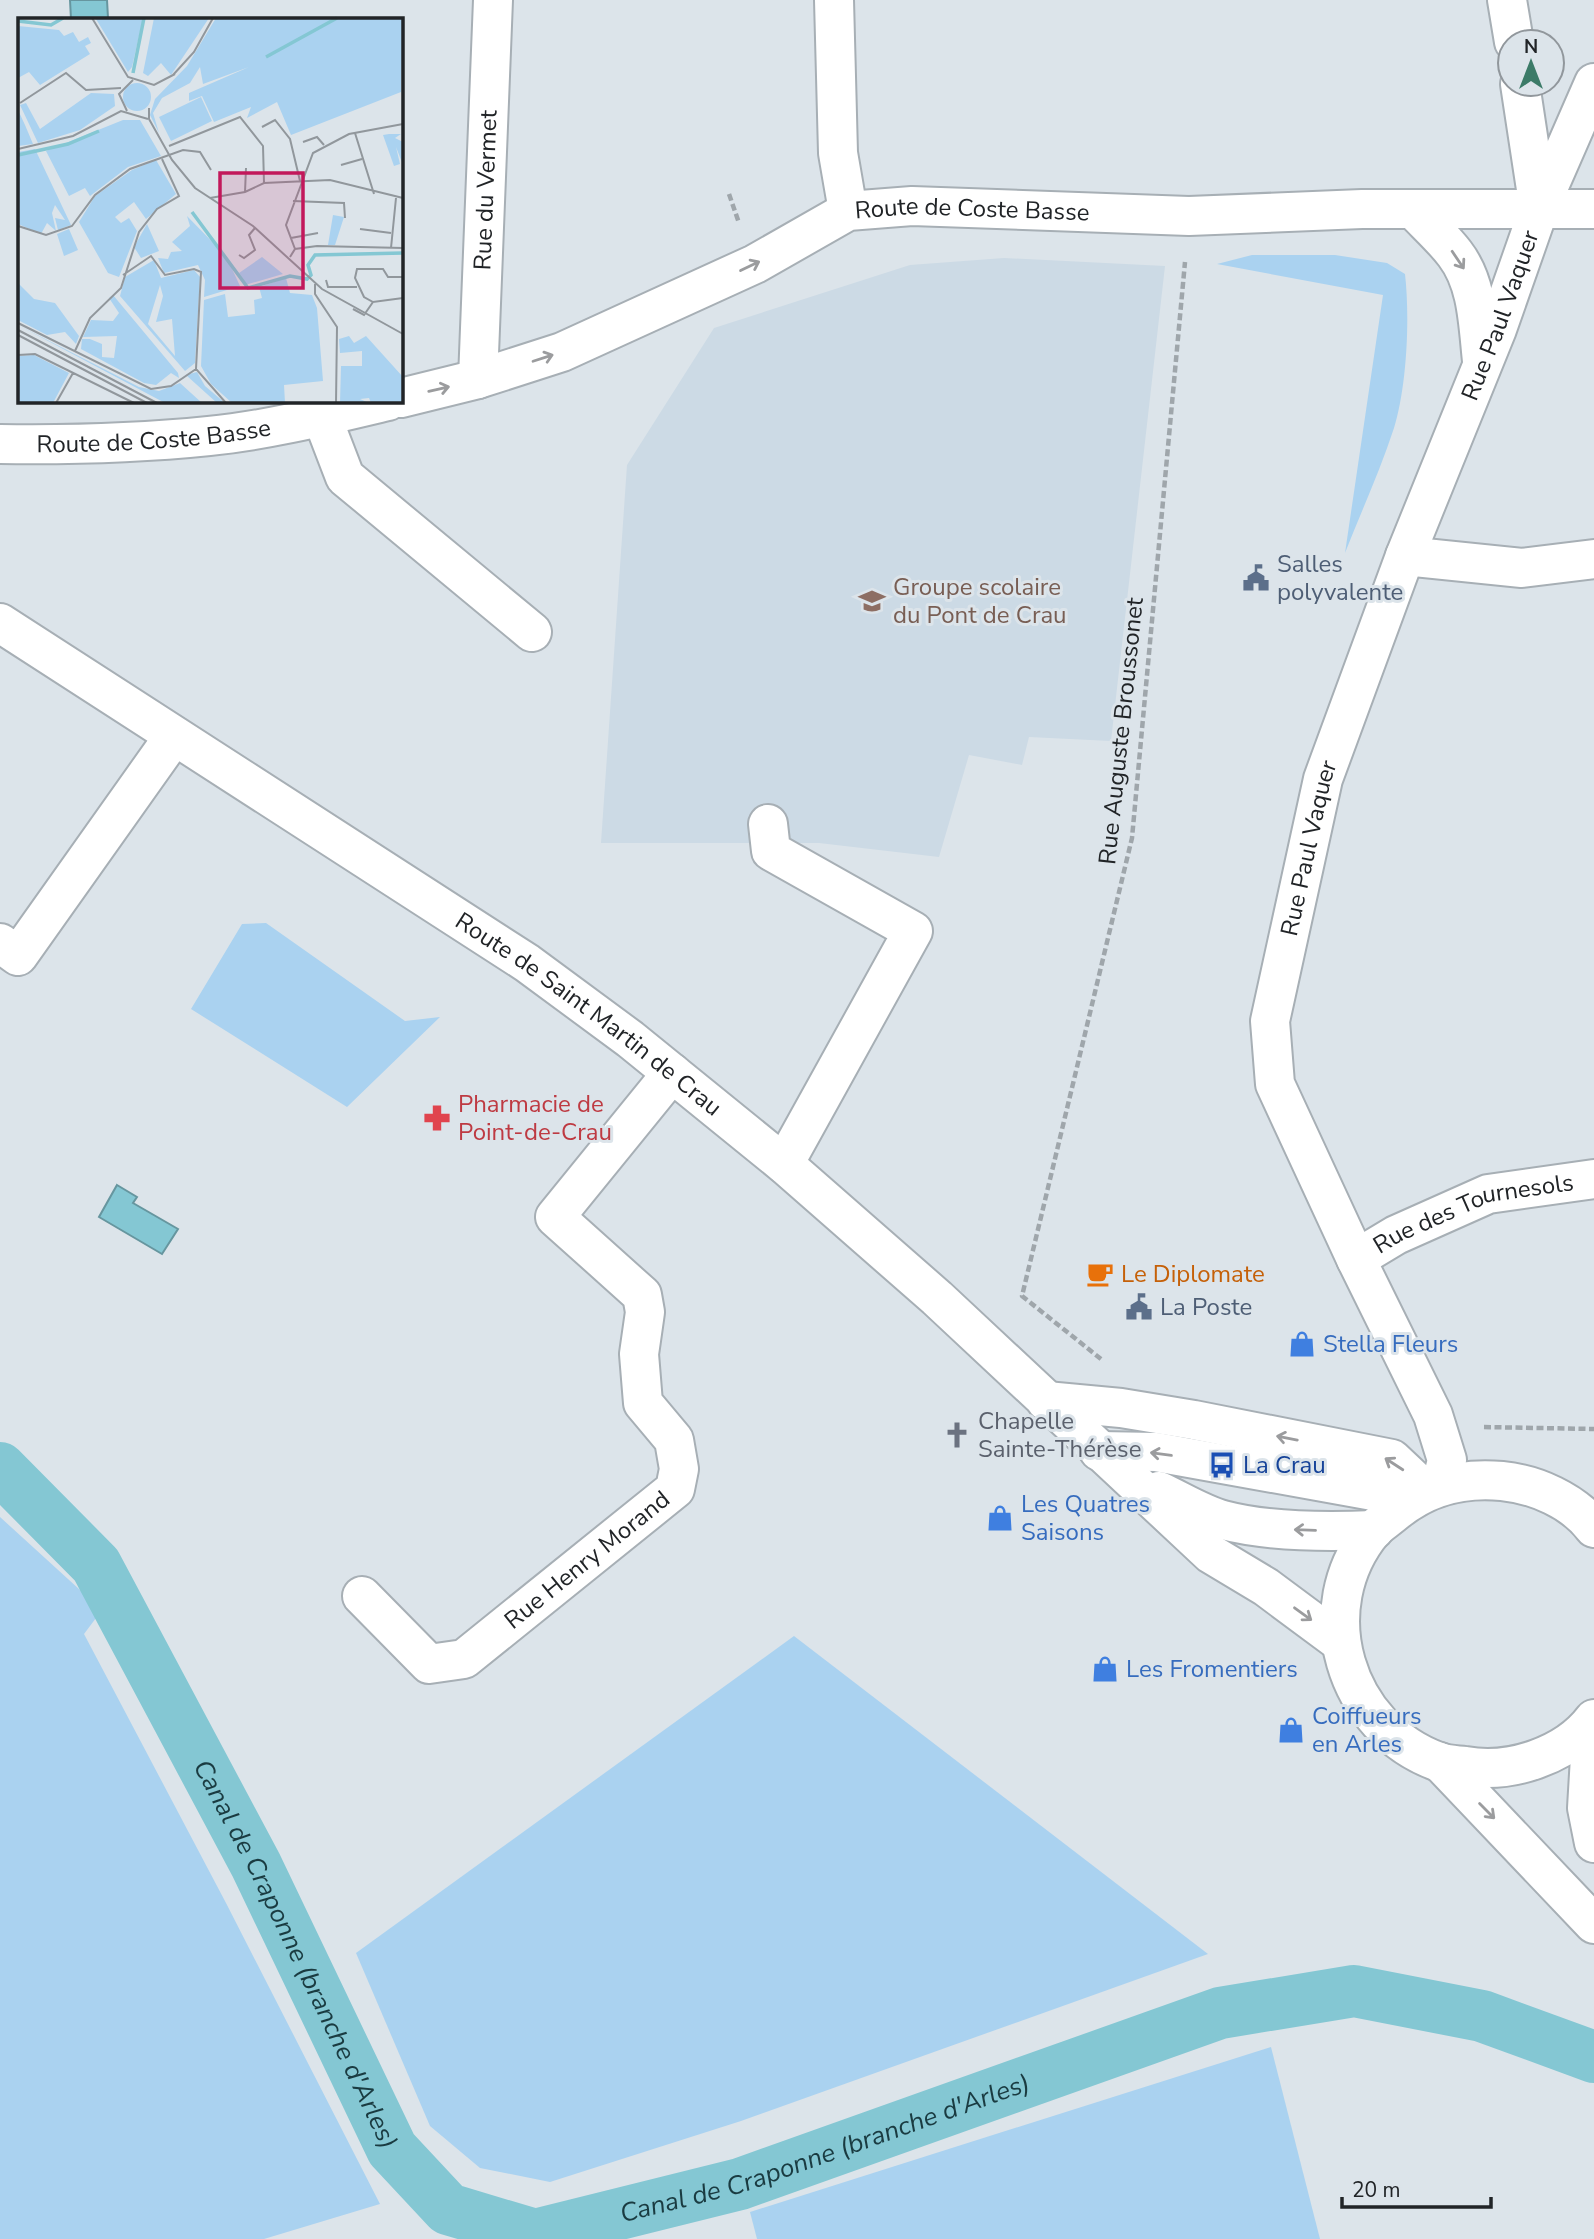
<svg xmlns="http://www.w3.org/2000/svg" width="1594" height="2239" viewBox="0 0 1594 2239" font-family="'Nunito Sans',sans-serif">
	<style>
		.built { fill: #ccdae5 }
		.green { fill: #aad2f0 }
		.water { fill: #84c7d3; stroke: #66969f; stroke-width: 2 }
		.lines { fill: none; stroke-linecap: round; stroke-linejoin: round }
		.canal { stroke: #84c7d3; stroke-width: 52 }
		.minor-casing { stroke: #a7afb5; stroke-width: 42 }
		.major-casing { stroke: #a7afb5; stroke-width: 42 }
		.path { stroke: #9fa6ab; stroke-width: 4.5; stroke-dasharray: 7 3.5; stroke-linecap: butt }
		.minor { stroke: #fff; stroke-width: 38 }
		.major { stroke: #fff; stroke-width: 38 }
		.oneway { stroke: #9b9c9e }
		.labels { text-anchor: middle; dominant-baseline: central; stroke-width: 6; stroke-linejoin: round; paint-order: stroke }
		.street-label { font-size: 24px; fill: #212427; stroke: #dce4ea }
		.service-label { font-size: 24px; fill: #4e5e75; stroke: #dce4ea; text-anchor: start }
		.education-label { font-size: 24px; fill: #785e54; stroke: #dce4ea; text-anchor: start }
		.health-label { font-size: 24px; fill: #be3a42; stroke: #dce4ea; text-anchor: start }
		.food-label { font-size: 24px; fill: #c56008; stroke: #dce4ea; text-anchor: start }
		.shop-label { font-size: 24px; fill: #366cbe; stroke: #dce4ea; text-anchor: start }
		.worship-label { font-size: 24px; fill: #5b616d; stroke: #dce4ea; text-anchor: start }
		.transit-label { font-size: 24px; fill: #164399; stroke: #dce4ea; text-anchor: start }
		.water-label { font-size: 26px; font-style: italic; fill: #1a3b41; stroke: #dce4ea }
		.inset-river { fill: none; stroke: #84c7d3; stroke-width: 3.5 }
		.inset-road { fill: none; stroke: #91979c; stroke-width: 2 }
		.view { fill: #c2185b; fill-opacity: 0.15; stroke: #c2185b; stroke-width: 3.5 }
		.inset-edge { fill: none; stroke: #212427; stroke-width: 3.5 }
	</style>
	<rect width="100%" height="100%" fill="#dce4ea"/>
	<!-- built -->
	<path class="built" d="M1004,258L1165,266L1111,741L1029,737L1022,765L969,755L939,857L819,843H601L627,465L714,328L910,265Z"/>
	<!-- green -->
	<g class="green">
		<path d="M1252,255H1335L1387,263L1405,274C1410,318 1407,386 1394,428C1380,471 1361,512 1345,553L1383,295L1217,264Z"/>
		<path d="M266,923L405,1021L440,1017L347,1107L191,1009L242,924Z"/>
		<path d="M0,1517L102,1610L84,1634L226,1903L380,2204L264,2239H0Z"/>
		<path d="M794,1636L1208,1954L741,2121L550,2182L480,2168L430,2126L356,1953Z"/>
		<path d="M1271,2047L1320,2239H757L750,2212Z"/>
	</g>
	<!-- water -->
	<g class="water">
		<path d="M70,0H107L108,18L71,19Z"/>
		<path d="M117,1185L137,1197L133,1203L178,1229L162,1254L99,1217Z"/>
	</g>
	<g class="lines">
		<!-- canal -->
		<path class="canal" id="s1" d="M0,1468L96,1565L256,1865L392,2149L448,2209L535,2235L740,2184L1220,2013L1354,1991L1482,2016L1594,2057"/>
		<!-- minor casing -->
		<g class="minor-casing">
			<g id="minor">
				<path d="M834,0L838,153L848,211"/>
				<path d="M1507,0L1514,42"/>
				<path d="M1520,84L1539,209"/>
				<path d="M1413,209C1427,224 1443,238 1455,254C1478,284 1478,325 1482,361"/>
				<path id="s2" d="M478,379L493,0"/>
				<path id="s3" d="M401,398L478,379L562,352L755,264L848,211L912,206L1189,216L1362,209H1594"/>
				<path d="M322,417L345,477L532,632"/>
				<path id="s4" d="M0,444C70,445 140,443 209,436C269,430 329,415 388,401"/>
				<path d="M1405,556L1522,568L1594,559"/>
				<path d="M768,824L771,851L913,931L784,1164"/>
				<path d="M0,943L18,956L174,736"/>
				<path id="s5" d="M1356,1259L1396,1235L1488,1194L1594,1179"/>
				<path d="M1046,1401L1121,1408L1194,1420L1392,1459L1426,1491"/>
				<path d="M1099,1451L1156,1452L1412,1498"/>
				<path id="s6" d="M1441,1484L1447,1460L1433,1415L1356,1259L1275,1084L1270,1021L1323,779L1405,556L1497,329L1539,209L1594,83"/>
				<path id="s7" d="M362,1596L429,1664L464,1659L675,1489L679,1469L674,1440L643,1403L639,1354L645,1312L642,1295L555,1217L672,1073"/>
			</g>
		</g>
		<!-- major casing -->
		<g class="major-casing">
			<g id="major">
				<path id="s8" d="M0,623L527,963L630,1039L784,1164L937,1298L1211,1554L1266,1587L1340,1642"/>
				<path d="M1159,1491C1179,1500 1201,1514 1223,1520C1268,1532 1327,1532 1374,1530"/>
				<path d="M1594,1528C1574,1501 1535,1484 1502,1481C1460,1477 1425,1487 1394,1513C1387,1519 1379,1524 1373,1530C1308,1608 1344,1728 1439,1762C1447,1765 1456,1765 1465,1766C1510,1774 1566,1756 1594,1719"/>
				<path d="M1592,1723L1587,1808L1594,1843"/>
				<path d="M1440,1762L1594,1924"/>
			</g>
		</g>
		<!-- path -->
		<g class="path">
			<path d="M729,194L739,223"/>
			<path d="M1101,1359L1022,1296L1132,838L1185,262"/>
			<path d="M1484,1427L1594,1429"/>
		</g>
		<!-- minor -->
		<use href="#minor" class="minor"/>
		<!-- major -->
		<use href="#major" class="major"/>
	</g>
	<!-- one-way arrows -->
	<defs><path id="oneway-shaft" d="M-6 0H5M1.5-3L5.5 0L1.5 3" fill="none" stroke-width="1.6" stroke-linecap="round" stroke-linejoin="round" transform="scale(1.75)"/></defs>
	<g class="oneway">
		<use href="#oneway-shaft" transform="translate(1458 260) rotate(56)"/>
		<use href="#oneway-shaft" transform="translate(750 266) rotate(-26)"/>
		<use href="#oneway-shaft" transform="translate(543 358) rotate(-18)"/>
		<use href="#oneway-shaft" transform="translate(439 389) rotate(-13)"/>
		<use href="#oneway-shaft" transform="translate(1287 1438) rotate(-169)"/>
		<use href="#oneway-shaft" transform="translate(1161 1454) rotate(-172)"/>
		<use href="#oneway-shaft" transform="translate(1394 1464) rotate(-147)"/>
		<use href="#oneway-shaft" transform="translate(1305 1530) rotate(-178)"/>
		<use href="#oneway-shaft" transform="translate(1303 1614) rotate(36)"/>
		<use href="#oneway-shaft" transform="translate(1487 1811) rotate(45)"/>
	</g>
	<!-- icons -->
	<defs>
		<g id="civic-bare" transform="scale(2.1)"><path d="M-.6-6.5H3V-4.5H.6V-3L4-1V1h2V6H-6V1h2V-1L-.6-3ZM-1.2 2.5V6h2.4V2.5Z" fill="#5c6f8a" stroke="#dce4ea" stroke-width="2.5" paint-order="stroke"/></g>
		<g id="school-bare" transform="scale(2.1)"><path d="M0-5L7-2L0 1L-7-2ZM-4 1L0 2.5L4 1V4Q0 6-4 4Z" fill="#8d6e63" stroke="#dce4ea" stroke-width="2.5" paint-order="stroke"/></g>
		<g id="pharmacy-bare" transform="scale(2.1)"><path d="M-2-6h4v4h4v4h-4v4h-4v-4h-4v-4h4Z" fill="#e0444e" stroke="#dce4ea" stroke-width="2.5" paint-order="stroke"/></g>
		<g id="cafe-bare" transform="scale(2.1)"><path d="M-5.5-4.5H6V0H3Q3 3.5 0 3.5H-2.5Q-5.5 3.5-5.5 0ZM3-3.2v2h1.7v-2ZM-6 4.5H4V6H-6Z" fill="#e8710a" stroke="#dce4ea" stroke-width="2.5" paint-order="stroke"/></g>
		<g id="shop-bare" transform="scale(2.1)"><path d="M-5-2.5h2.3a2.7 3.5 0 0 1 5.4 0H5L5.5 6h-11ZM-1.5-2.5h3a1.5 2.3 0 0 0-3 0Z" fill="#3f7fe0" stroke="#dce4ea" stroke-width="2.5" paint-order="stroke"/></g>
		<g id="church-bare" transform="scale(2.1)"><path d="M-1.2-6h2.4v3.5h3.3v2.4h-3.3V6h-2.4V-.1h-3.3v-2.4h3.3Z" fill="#6b7280" stroke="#dce4ea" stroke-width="2.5" paint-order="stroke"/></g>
		<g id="bus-bare" transform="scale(2.1)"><path d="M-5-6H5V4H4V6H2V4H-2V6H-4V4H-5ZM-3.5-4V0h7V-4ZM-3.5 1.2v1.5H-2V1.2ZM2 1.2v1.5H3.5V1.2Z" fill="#1a4fb4" stroke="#dce4ea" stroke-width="2.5" paint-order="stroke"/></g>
	</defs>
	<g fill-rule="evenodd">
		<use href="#civic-bare" x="1256" y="578"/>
		<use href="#school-bare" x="872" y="601"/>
		<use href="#pharmacy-bare" x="437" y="1118"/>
		<use href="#cafe-bare" x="1100" y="1274"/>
		<use href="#civic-bare" x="1139" y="1307"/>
		<use href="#shop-bare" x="1302" y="1344"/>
		<use href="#church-bare" x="957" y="1435"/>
		<use href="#bus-bare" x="1222" y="1465"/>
		<use href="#shop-bare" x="1000" y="1518"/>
		<use href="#shop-bare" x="1105" y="1669"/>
		<use href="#shop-bare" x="1291" y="1730"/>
	</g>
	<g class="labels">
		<!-- street labels -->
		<g class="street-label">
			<text stroke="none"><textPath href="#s2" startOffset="189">Rue du Vermet</textPath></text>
			<text stroke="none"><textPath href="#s3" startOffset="611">Route de Coste Basse</textPath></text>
			<text stroke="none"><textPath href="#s6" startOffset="1246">Rue Paul Vaquer</textPath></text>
			<text stroke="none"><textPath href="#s4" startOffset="154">Route de Coste Basse</textPath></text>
			<text transform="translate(1121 731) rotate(-84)">Rue Auguste Broussonet</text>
			<text stroke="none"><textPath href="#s6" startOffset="679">Rue Paul Vaquer</textPath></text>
			<text stroke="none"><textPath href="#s8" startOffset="707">Route de Saint Martin de Crau</textPath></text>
			<text stroke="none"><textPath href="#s5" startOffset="128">Rue des Tournesols</textPath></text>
			<text stroke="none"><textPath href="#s7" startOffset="289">Rue Henry Morand</textPath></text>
		</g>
		<!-- service labels -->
		<g class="service-label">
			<text x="1277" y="564">Salles<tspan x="1277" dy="28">polyvalente</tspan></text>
			<text x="1160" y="1307">La Poste</text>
		</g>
		<!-- education labels -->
		<g class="education-label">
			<text x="893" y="587">Groupe scolaire<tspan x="893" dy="28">du Pont de Crau</tspan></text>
		</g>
		<!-- health labels -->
		<g class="health-label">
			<text x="458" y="1104">Pharmacie de<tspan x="458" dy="28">Point-de-Crau</tspan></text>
		</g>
		<!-- food labels -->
		<g class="food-label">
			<text x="1121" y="1274">Le Diplomate</text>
		</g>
		<!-- shop labels -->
		<g class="shop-label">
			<text x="1323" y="1344">Stella Fleurs</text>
			<text x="1021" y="1504">Les Quatres<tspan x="1021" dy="28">Saisons</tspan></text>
			<text x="1126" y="1669">Les Fromentiers</text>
			<text x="1312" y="1716">Coiffueurs<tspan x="1312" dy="28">en Arles</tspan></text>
		</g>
		<!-- worship labels -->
		<g class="worship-label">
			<text x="978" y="1421">Chapelle<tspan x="978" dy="28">Sainte-Thérèse</tspan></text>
		</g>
		<!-- transit labels -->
		<g class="transit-label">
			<text x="1243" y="1465">La Crau</text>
		</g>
		<!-- water labels -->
		<g class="water-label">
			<text stroke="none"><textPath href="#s1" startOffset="574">Canal de Craponne (branche d'Arles)</textPath></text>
			<text stroke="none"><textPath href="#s1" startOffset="1267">Canal de Craponne (branche d'Arles)</textPath></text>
		</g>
	</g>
	<!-- overview -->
	<g transform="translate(18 18)">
		<rect width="385" height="385" fill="#dce4ea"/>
		<path d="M125,0L114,49L110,54L78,1ZM136,0H191L153,57L143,45L130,58L125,55ZM198,0H385L383,74L273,117L259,84L229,100L233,89L196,104L184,78L171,83V75L231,49L185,66L182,49L172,65L144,80L135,95L141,115L132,97L137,81L169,48ZM0,8L41,12L46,18L55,14L61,24L70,19L73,25L67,28L72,36L22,67L11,54L0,60ZM105 79a14 14 0 1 1 28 0a14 14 0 1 1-28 0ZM73,75L96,76L97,88L62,112L20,125L2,87L8,85L22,111ZM183,79L194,103L153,123L141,99ZM0,92L7,107L15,126L0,128ZM105,102H122L143,138L110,149L72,178L67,170L51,178L28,133ZM371,116H383L377,120L385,124V147L378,129L382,146L376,148L365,117ZM17,131L53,207L40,212L37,200L47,202L37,187L34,195L38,213L29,205L23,216L0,206V134ZM138,142L158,176L128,201L116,184L97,199L103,205L111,200L119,213L101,259L90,255L61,204L77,178L114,152ZM315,197L326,199L317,227H310ZM169,198L208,238L222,268L186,279L187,262L180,247L146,255L140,240L150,241L153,234L164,233L154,224L172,208ZM129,206L141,233L123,240L116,229ZM51,211L60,232L46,238L39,216ZM244,239L265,256L227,267L221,255ZM136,242L143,260L176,252L182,259L177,345L167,353L102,278L107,259ZM142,267L145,278L138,304L154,301L157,338L130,306ZM268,260L272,275L294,277L299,290L305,363L266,367L267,385H214L193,366L183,348L186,282L207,276L210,299L237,296L236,282L244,280L241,269ZM0,265L16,281L37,285L61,318L58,326L47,314L29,317L0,302ZM95,277L160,355L161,360L153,355L138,367L126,365L63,331L64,321H72L84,326V339L96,340L99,318L65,319L73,302L95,303L101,295L91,280ZM0,307L121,369L141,373L162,365L184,385H147ZM331,318L336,325L348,318L385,359V385H353L351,380L342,381L351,385H322L323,348H344V333L322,335L321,321ZM16,337L51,355L35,385H0V338ZM179,354L187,368L207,385H199L168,357Z" fill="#aad2f0" fill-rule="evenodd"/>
		<path class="inset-river" d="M0,3L33,7L45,0M248,39L319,0M115,55L126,0M0,137L50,126L81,113M174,194L230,270L272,258L289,261L293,257L290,247L297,237L385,235"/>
		<path class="inset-road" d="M74,0L110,59L136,67L157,56M155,57L176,34L195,0M2,85L48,55L68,72L103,70M131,90V101L154,142L177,170L235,208L304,271L385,316M109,93L101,76L115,62M244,109L257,102L272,121L282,163M337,115L356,176M285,124L299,119L306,127M151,128L222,99L245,128L246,165M0,131L55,118L103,93L130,101M323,147L344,141M227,174L228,150M192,180L227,174L246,165L312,162L385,180M275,183L326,185L327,200M0,208L28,217L54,208L77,177L112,151L165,132L182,134L193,152M342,211L373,215M273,220L300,215M373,230L378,180M277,231L268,207L295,135L331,116L385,106M221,237L226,240L237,232L231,217L237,210M272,239L277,231L299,228L385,230M105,257L133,238L147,257L176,251L183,254L178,351L208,385M385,259H370L365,251H339L337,260L346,279L355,284L385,280M308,262L310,269H339M297,266V276L319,309L318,385M335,291L346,297L355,284M0,305L133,371L153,368L178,351M0,312L139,385M0,317L129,385M57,333L72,300L103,270L121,214L139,191L161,178L144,141M0,337L17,336L116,385M38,385L55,355"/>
		<path class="view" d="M202,155H285V270H202Z"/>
		<rect width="385" height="385" class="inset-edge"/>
	</g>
	<!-- north arrow -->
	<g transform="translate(1531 63)"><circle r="33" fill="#dce4ea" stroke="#91979c" stroke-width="2"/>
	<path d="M0-5L12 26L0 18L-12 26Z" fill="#3c7b68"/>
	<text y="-10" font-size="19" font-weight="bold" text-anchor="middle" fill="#212427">N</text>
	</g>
	<!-- scale -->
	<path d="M1342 2197v10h149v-10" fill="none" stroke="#212427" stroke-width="3.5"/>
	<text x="1352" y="2197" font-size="21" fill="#212427" stroke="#dce4ea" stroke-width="5" paint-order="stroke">20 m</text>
</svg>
